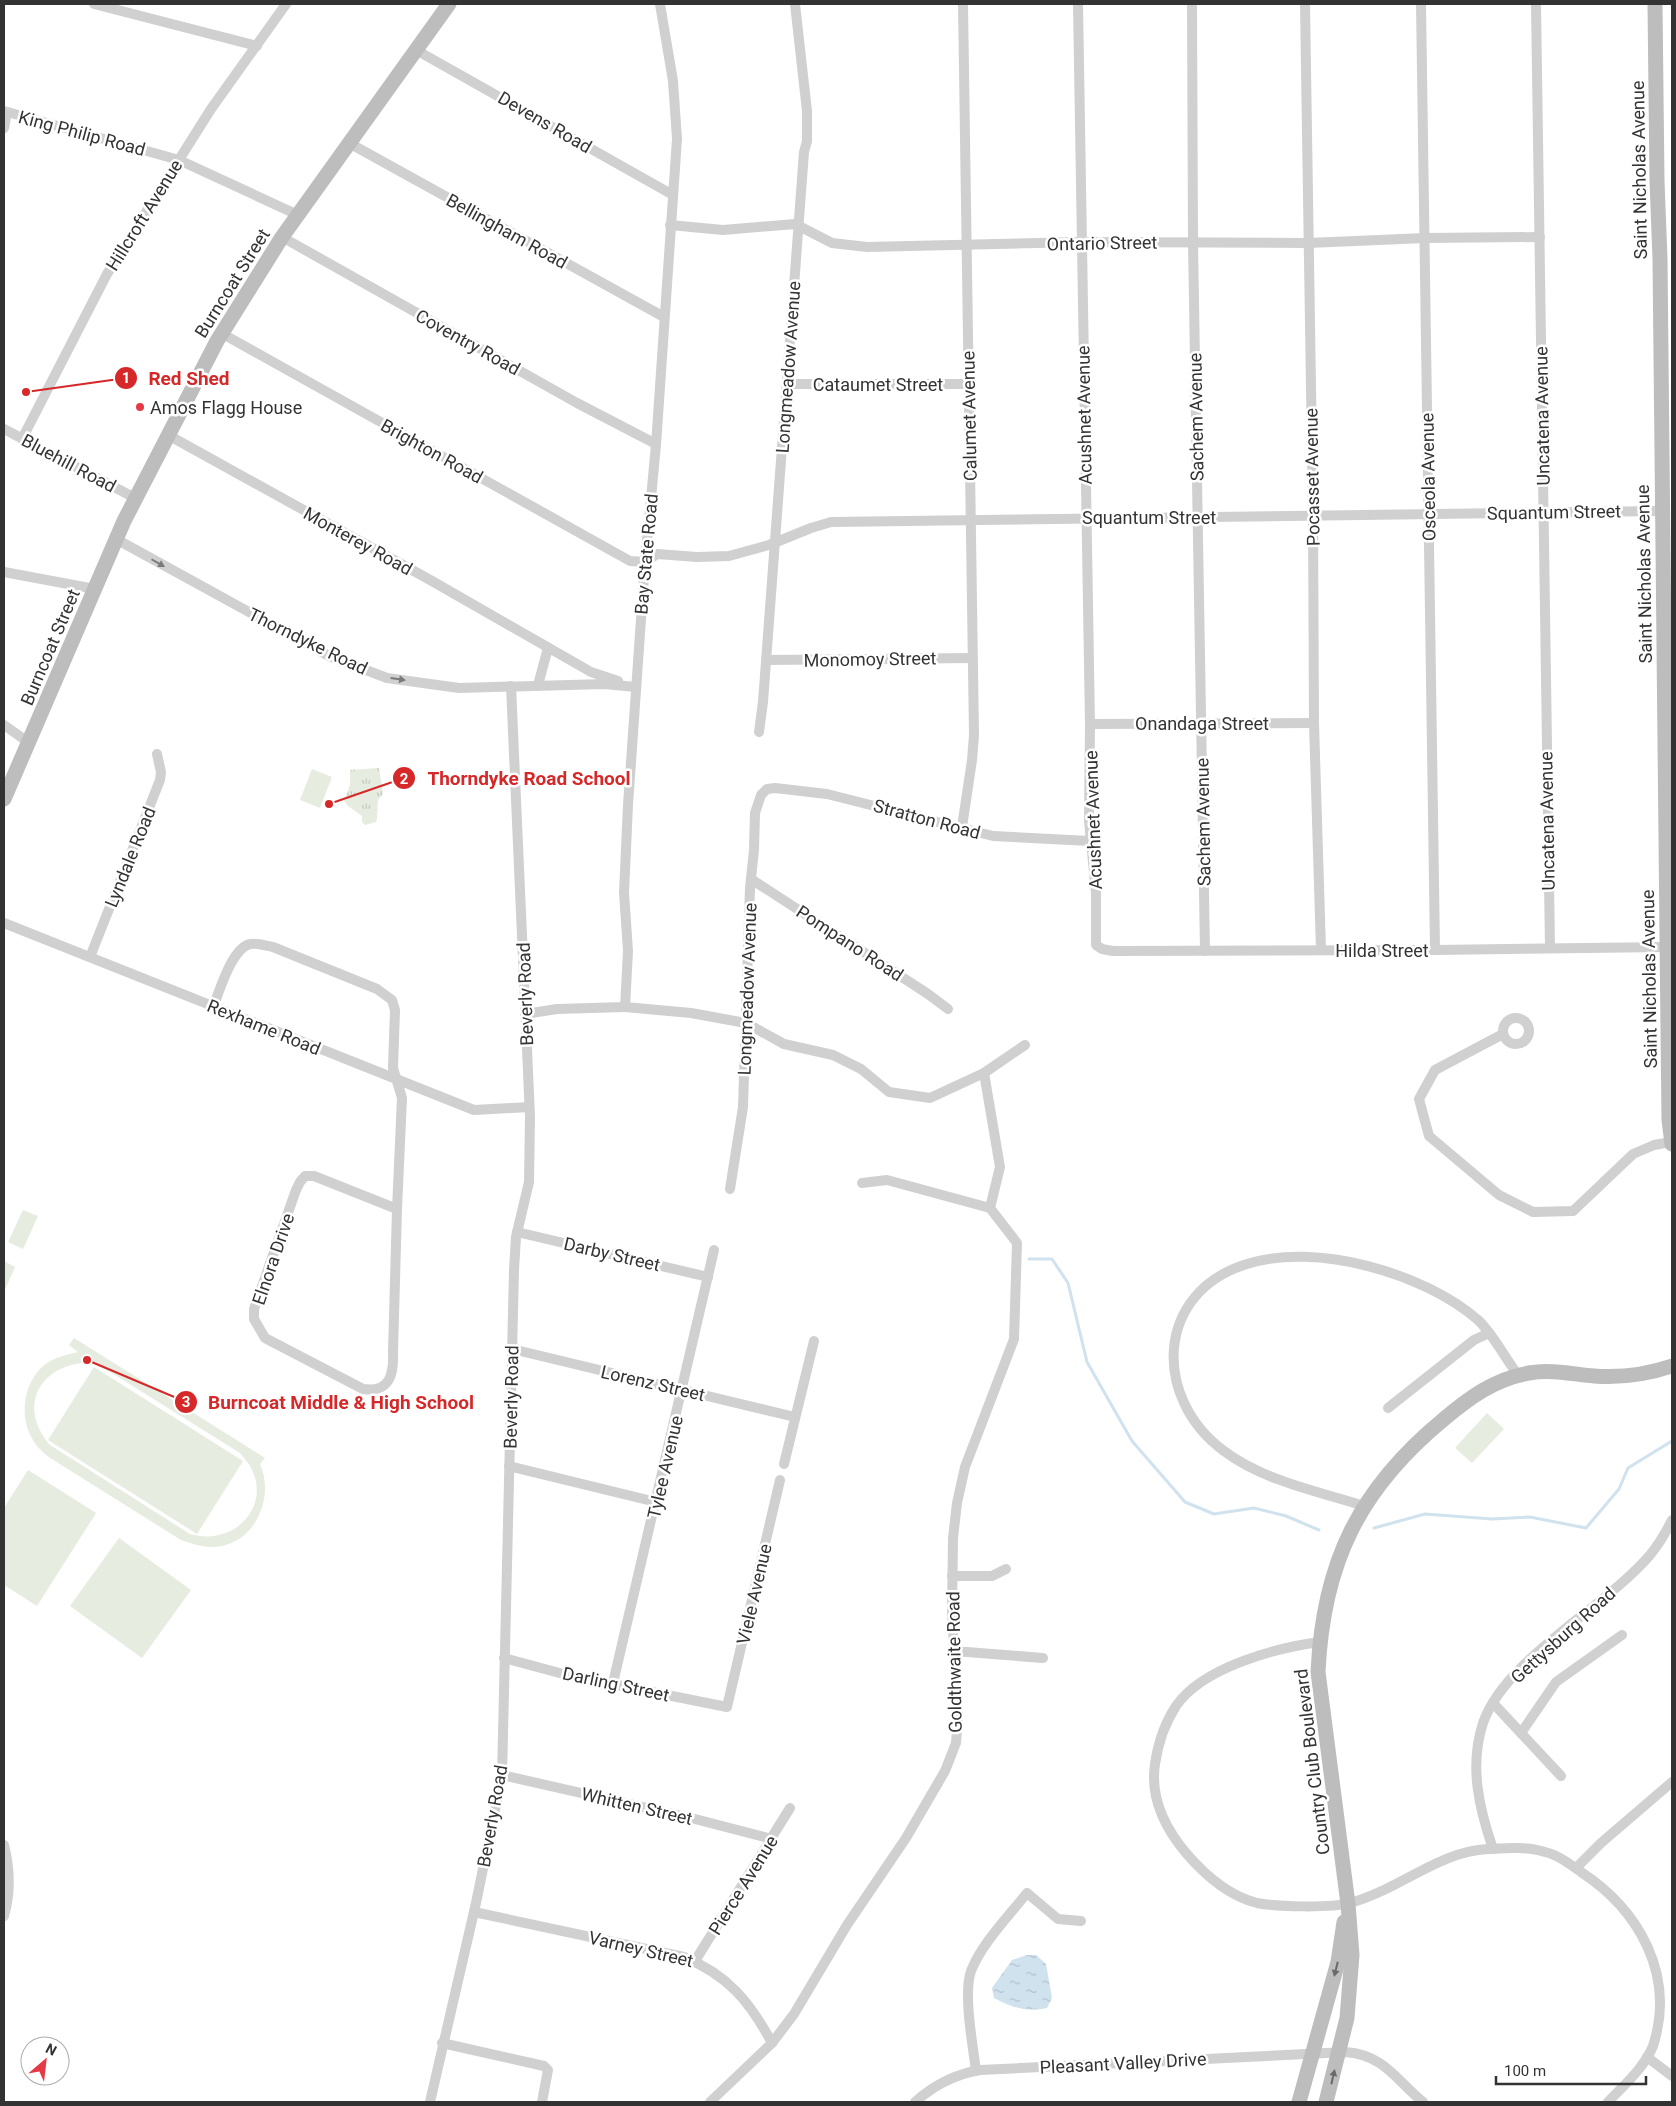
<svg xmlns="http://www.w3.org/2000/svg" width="1676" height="2106" viewBox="0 0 1676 2106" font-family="Roboto,sans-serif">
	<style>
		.grass { fill: #e6ecdf; fill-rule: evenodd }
		.park { fill: url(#park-tufts) }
		.water { fill: url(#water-ripples) }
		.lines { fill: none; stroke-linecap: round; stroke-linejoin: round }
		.stream { stroke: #cfe2ee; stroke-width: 3 }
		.street { stroke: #d0d0d0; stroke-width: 10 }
		.secondary { stroke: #bdbdbd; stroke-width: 15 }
		.oneway { fill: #7a7a7a }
		.oneway2 { fill: #6a6a6a }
		.poi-dot { fill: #e63946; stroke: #fff; stroke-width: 2 }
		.labels { text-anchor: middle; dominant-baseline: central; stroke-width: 5; stroke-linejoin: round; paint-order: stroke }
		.street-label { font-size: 18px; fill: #333; stroke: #fff }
		.poi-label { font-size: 18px; fill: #333; stroke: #fff; text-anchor: start }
		.leader { fill: none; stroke: #d62828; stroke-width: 2 }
		.callout-dot { fill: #d62828; stroke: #fff; stroke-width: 2 }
		.mark-label { font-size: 15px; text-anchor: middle; font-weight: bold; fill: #fff }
		.callout-label { font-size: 19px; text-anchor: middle; font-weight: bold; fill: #d62828; stroke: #fff; stroke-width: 5; stroke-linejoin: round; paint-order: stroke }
	</style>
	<defs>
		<pattern id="park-tufts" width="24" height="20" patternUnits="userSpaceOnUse" patternTransform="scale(1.25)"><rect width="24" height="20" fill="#e6ecdf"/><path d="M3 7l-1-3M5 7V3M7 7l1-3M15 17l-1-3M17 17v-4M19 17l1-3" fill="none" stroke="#c6cbc0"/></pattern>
		<pattern id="water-ripples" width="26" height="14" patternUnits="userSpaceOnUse" patternTransform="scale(1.25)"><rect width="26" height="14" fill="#cfe2ee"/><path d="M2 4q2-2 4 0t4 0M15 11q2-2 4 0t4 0" fill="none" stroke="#b2c2cd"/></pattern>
	</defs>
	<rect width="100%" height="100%" fill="#fff"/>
	<!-- grass -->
	<g class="grass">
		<path d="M312,769L332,777L320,808L300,800Z"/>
		<path d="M23,1210L38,1216L23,1249L8,1242Z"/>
		<path d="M4,1261L15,1267L4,1292Z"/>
		<path d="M74,1338L265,1458L260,1464C276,1500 252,1548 211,1547C201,1547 190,1543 181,1540L55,1461C47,1456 38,1449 33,1440C19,1418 23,1385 42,1367C52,1358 65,1355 78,1352L69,1345ZM81,1363L93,1364L107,1370L240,1453C243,1457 247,1461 250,1466C273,1506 234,1547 190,1534L50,1445C19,1410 36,1369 81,1363Z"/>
		<path d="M94,1367L243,1461L197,1534L48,1440Z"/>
		<path d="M1487,1413L1504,1429L1472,1463L1455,1448Z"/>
		<path d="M28,1470L96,1513L37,1606L4,1585V1508Z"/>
		<path d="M119,1538L191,1590L142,1658L70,1606Z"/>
	</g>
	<!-- park -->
	<path class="park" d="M379,768L383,794L378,800L377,819L376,822L365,825L362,822V816L348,806L344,801L350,785V770Z"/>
	<!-- water -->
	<path class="water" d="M1027,1955H1036L1046,1964L1052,1998L1047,2008C1026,2012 1013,2008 994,1998L992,1988L1012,1960Z"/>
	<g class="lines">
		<!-- stream -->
		<g class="stream">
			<path d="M1029,1259H1052L1068,1283L1087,1362L1132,1441L1185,1502L1214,1514L1254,1508L1286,1516L1319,1530"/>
			<path d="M1374,1528L1425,1514L1492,1519L1530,1517L1586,1528L1619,1489L1628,1468L1672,1441"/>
		</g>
		<!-- street -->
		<g class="street">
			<path d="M94,4L257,46"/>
			<path d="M1078,4L1090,725L1089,821L1096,893V945L1102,949L1113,951L1435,950L1668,947"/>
			<path d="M1192,4L1193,243L1205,951"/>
			<path d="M1305,4L1313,515L1314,723L1321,950"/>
			<path d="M1421,4L1435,950"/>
			<path d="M1536,4L1550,948"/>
			<path d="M416,50L673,195"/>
			<path d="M4,111L179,160L298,215"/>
			<path d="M4,128L7,112"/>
			<path d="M349,143L664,317"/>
			<path d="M670,225L723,230L795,224L832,243L867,247L1081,242L1308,243L1425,238L1540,237"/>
			<path d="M282,237L577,403L656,444"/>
			<path d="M221,333L630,561L645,562L657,554L697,557L729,556L769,545L811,528L831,522L1661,511"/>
			<path d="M787,384H969"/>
			<path d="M4,429L135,498"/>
			<path d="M168,435L432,581L591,672L618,681"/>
			<path d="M22,439L107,274L211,109L286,4"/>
			<path d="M116,539L329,656L387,678L459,688L604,684L636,687"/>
			<path d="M4,572L95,589"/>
			<path d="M766,660L973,658"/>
			<path d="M538,685L548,648"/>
			<path d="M1090,724L1314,723"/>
			<path d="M4,725L28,742"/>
			<path d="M759,732L763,702L804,152L807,141V111L795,4"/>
			<path d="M962,827L972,760L974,735L963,4"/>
			<path d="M751,879L928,994L948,1009"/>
			<path d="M4,923L474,1110L529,1107"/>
			<path d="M90,957L160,780L161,772L157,754"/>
			<path d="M213,1007C220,990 232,948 250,944C258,943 266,946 273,947L377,989L392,1000L395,1010L393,1068L402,1098L397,1209L393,1352C394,1374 390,1393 363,1389L265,1338L254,1319V1309L296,1190L300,1182L305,1176H314L397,1209"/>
			<path d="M625,1007L691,1013L746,1023L784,1044L833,1055L861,1069L889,1092L930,1098L984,1073L1025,1045"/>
			<path d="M525,1014L557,1009L625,1007L628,951L624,893L628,805L645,562L656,445L677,139L673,81L660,4"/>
			<circle cx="1516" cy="1031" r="13"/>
			<path d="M1503,1034L1435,1070L1419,1099L1429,1136L1499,1195L1533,1212L1573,1211L1633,1154L1654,1145L1671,1142"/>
			<path d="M862,1183L887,1180L990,1208"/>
			<path d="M730,1189L743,1107L750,888L754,850L755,813L761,795L767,789L775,788L827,794L993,836L1090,841"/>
			<path d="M517,1232L708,1277"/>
			<path d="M512,1349L795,1417"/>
			<path d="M1388,1408L1474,1340L1489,1333"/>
			<path d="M784,1464L814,1341"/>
			<path d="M509,1466L656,1502"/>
			<path d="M1364,1506C1317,1491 1264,1481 1224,1451C1152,1398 1155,1292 1247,1264C1316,1242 1424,1273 1478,1320C1493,1334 1505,1358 1518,1375"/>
			<path d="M952,1576H992L1006,1569"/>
			<path d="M1319,1642C1276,1648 1203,1667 1176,1706C1165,1723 1158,1743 1155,1764C1150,1797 1165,1828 1186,1853C1204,1874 1229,1896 1257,1903C1277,1907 1331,1908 1350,1903C1361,1900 1373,1895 1384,1890C1418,1874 1449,1851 1488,1849C1506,1848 1528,1846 1545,1852C1558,1855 1570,1864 1581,1872C1639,1910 1676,1975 1653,2046C1644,2068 1624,2085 1608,2102"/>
			<path d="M954,1651L1043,1658"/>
			<path d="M504,1658L567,1675L727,1707L780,1480"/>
			<path d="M613,1683L714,1250"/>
			<path d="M1493,1703L1561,1776"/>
			<path d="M1521,1733L1556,1682L1622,1635"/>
			<path d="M502,1775L695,1819L772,1839"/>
			<path d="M4,1845C10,1869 11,1892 4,1916"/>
			<path d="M1493,1849C1479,1808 1469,1766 1483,1723C1505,1659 1606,1607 1650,1555C1659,1544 1666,1532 1672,1520"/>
			<path d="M1576,1868L1601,1843L1672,1782"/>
			<path d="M474,1912L684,1957C728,1975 750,2002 772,2043"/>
			<path d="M695,1961L790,1808"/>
			<path d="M442,2043L544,2066L548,2070L542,2102"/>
			<path d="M1647,2057L1672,2076"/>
			<path d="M976,2071C973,2046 963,1994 971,1971C982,1943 1008,1917 1027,1893L1058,1919L1081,1921"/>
			<path d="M430,2102L476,1903L502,1776L514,1270L516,1237L529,1182L530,1117L511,686"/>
			<path d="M710,2102L772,2043L794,2014L847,1925L906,1838L945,1771L956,1743L958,1717L952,1613L953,1538L957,1503L965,1467L1014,1339L1017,1243L990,1208L1000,1167L984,1073"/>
			<path d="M915,2102C933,2086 956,2074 980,2070L1346,2052C1384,2055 1396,2080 1423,2102"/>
		</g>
		<!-- secondary -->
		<g class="secondary">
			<path d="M1655,4L1657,181L1660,259L1668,1031L1669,1120L1672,1144"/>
			<path d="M4,799L124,521L217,341L282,237L449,4"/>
			<path d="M1299,2102L1338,1962L1344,1922"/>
			<path d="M1326,2102L1347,2018L1352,1955L1348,1904L1318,1672C1323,1563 1359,1489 1444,1419C1470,1397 1495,1379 1529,1373C1550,1369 1572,1374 1594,1376C1619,1378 1648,1374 1672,1366"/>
		</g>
	</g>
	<!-- one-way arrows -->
	<defs><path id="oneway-solid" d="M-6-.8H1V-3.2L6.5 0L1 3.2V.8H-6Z" transform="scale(1.25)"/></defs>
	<g class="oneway">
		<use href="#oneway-solid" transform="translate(158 563) rotate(30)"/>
		<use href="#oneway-solid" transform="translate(398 679) rotate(8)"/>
	</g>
	<g class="oneway2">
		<use href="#oneway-solid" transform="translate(1336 1969) rotate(104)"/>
		<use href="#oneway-solid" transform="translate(1333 2077) rotate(-77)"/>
	</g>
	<!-- markers -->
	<circle class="poi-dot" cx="140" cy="407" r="5"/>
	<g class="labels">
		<!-- street labels -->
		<g class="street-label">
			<text transform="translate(545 122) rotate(30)">Devens Road</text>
			<text transform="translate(82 133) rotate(15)">King Philip Road</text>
			<text transform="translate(1639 170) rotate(-91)">Saint Nicholas Avenue</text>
			<text transform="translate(144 215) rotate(-58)">Hillcroft Avenue</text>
			<text transform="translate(507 231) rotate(29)">Bellingham Road</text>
			<text transform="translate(1102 243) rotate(-1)">Ontario Street</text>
			<text transform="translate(232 283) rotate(-58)">Burncoat Street</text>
			<text transform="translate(468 342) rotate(29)">Coventry Road</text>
			<text transform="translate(788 367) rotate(-86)">Longmeadow Avenue</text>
			<text x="878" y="384">Cataumet Street</text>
			<text transform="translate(1084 415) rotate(-91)">Acushnet Avenue</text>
			<text transform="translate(969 416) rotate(-91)">Calumet Avenue</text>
			<text transform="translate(1542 416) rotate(-91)">Uncatena Avenue</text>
			<text transform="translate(1196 417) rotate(-91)">Sachem Avenue</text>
			<text transform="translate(432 451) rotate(29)">Brighton Road</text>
			<text transform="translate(69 463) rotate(28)">Bluehill Road</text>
			<text transform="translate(1312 477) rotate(-91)">Pocasset Avenue</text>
			<text transform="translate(1428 477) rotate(-91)">Osceola Avenue</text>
			<text transform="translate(1554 512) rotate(-1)">Squantum Street</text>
			<text x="1149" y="517">Squantum Street</text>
			<text transform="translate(358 541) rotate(29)">Monterey Road</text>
			<text transform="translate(646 554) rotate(-85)">Bay State Road</text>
			<text transform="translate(1644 574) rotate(-91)">Saint Nicholas Avenue</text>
			<text transform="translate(308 641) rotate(26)">Thorndyke Road</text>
			<text transform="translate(50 647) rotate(-67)">Burncoat Street</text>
			<text transform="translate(870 659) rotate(-1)">Monomoy Street</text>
			<text x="1202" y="723">Onandaga Street</text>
			<text transform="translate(927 819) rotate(15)">Stratton Road</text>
			<text transform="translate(1093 820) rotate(-92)">Acushnet Avenue</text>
			<text transform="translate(1547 821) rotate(-91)">Uncatena Avenue</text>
			<text transform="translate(1203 822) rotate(-91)">Sachem Avenue</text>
			<text transform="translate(130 857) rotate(-68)">Lyndale Road</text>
			<text transform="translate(850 943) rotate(33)">Pompano Road</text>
			<text x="1382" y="950">Hilda Street</text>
			<text transform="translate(1649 979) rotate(-91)">Saint Nicholas Avenue</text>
			<text transform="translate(747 989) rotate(-88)">Longmeadow Avenue</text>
			<text transform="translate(525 994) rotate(-92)">Beverly Road</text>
			<text transform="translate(264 1027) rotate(22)">Rexhame Road</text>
			<text transform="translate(612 1254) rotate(13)">Darby Street</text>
			<text transform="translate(273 1259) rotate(-71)">Elnora Drive</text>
			<text transform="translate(653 1383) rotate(13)">Lorenz Street</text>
			<text transform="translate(511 1397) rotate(-89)">Beverly Road</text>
			<text transform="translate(665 1467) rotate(-77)">Tylee Avenue</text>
			<text transform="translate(754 1594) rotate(-77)">Viele Avenue</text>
			<text transform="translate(1563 1635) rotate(-42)">Gettysburg Road</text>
			<text transform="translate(954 1662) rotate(-91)">Goldthwaite Road</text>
			<text transform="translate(616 1684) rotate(12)">Darling Street</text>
			<text transform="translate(1312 1762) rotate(-97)">Country Club Boulevard</text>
			<text transform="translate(637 1806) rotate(13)">Whitten Street</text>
			<text transform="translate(492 1816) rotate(-80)">Beverly Road</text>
			<text transform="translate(743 1885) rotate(-58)">Pierce Avenue</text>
			<text transform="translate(641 1949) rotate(13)">Varney Street</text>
			<text transform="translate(1123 2063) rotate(-3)">Pleasant Valley Drive</text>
		</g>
		<!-- poi labels -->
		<g class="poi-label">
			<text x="150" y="407">Amos Flagg House</text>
		</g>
	</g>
	<!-- callouts -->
	<path class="leader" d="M26 392L126 378M329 804L404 778M87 1360L186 1402"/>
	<g class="callout-dot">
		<circle cx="26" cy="392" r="5"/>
		<circle cx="329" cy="804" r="5"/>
		<circle cx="87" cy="1360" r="5"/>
		<circle cx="126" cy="378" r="12"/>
		<circle cx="404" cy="778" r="12"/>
		<circle cx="186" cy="1402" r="12"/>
	</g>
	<g class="mark-label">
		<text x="126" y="383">1</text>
		<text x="404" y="784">2</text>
		<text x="186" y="1407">3</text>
	</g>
	<g class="callout-label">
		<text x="189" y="385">Red Shed</text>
		<text x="529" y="785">Thorndyke Road School</text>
		<text x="341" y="1409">Burncoat Middle &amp; High School</text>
	</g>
	<!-- border -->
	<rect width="1676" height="2106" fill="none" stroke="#333333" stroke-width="10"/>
	<!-- north arrow -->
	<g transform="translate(45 2061) rotate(28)"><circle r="24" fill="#ffffff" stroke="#adadad"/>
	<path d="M0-4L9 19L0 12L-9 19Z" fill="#e63946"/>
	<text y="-8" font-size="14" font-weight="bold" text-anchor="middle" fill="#333333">N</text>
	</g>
	<!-- scale -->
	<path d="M1496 2076v8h150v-8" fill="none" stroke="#333333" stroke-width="2.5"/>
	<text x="1504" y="2076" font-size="15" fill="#333333" stroke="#ffffff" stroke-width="4" paint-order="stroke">100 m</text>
</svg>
